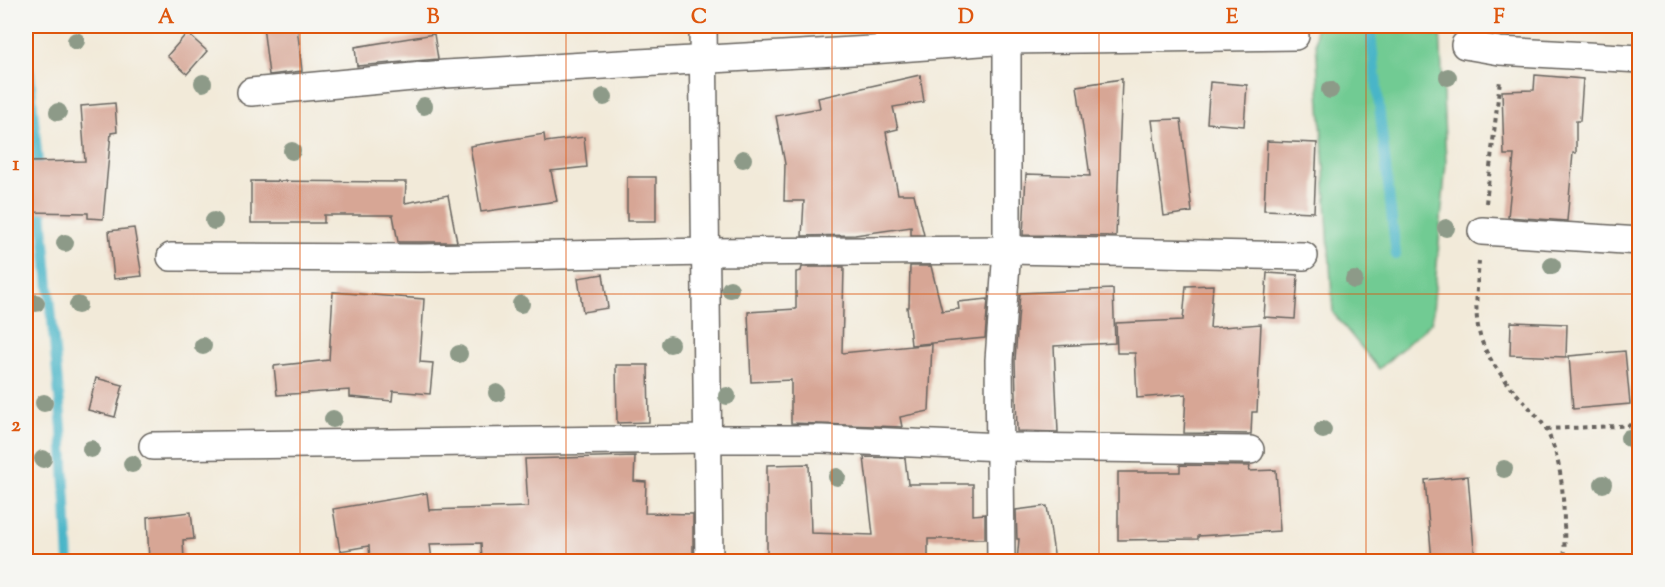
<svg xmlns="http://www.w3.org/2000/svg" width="1665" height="587" viewBox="0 0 1665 587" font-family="'Sorts Mill Goudy',serif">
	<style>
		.green { fill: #71cb93; stroke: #467458; stroke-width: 1.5 }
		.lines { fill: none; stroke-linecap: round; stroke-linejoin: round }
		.stream { stroke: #4ab5c8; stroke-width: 10 }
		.building { fill: #d7a695 }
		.street-casing { stroke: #67645e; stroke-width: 30 }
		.path { stroke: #67645e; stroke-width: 4; stroke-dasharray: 4.5 4.5; stroke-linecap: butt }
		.street { stroke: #fff; stroke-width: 27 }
		.tree { fill: #8d9a88 }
		.grid { fill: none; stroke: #de560d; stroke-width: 1.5; stroke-opacity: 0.55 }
		.neatline { fill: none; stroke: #de560d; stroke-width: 2 }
		.grid-label { font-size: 20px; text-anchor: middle; font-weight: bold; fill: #de560d }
	</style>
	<rect width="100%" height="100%" fill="#f6f6f2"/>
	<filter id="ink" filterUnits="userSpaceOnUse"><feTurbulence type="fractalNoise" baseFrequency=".0167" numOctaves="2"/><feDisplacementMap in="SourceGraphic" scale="12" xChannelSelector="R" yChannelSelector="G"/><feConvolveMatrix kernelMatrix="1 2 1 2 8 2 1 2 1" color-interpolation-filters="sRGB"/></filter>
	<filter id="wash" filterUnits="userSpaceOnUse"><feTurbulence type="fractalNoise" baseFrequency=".008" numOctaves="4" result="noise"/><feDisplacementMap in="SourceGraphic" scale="24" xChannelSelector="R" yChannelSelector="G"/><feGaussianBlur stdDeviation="1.35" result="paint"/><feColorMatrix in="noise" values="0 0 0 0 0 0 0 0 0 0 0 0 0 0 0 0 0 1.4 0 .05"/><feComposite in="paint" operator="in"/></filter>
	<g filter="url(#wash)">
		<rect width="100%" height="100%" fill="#f2ead9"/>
		<!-- green -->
		<path class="green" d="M1315,26H1440L1446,163L1432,322L1379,369L1333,313Z"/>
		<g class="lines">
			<!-- stream -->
			<g class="stream">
				<path d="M1370,26L1396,255"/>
				<path d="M26,60L30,75L39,175"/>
				<path d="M41,200L62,428L69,562"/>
			</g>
		</g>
		<g id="blocks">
			<!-- building -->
			<g class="building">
				<path d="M263,26H297L302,71L269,75Z"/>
				<path d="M187,33L207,51L187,74L167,56Z"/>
				<path d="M434,34L438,59L357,66L355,47Z"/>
				<path d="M920,75L924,102L893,107L898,129L886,132L898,194H914L924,235H911V227L855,235L802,236L804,201H784L785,164L776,116L820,108L818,98Z"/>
				<path d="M1535,75L1583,79L1580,121H1576V153H1573L1567,221L1508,217L1514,155H1504L1502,91L1534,90Z"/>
				<path d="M1122,79L1116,236L1023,235L1026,174L1090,176L1077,86Z"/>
				<path d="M1210,82L1247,85L1244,126L1207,123Z"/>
				<path d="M115,103L117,132L111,133L103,219L88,218V213L26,212V162L85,161L81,106Z"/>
				<path d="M1181,119L1192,212L1164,216L1152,120Z"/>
				<path d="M544,134L545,142L584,137L587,167L551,171L557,201L481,212L470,146Z"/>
				<path d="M1267,141L1317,143L1314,212L1264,210Z"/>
				<rect x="627" y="177" width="29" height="44"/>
				<path d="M251,181L406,182L405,203L448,195L457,242H398L393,215H324V223H251Z"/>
				<path d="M134,228L142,276L114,279L109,231Z"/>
				<path d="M910,266H931L942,311L959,309L958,302L988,299L985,338L911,345L907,307H909Z"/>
				<path d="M802,267H844L842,353L932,344L929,411L900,417L902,427L791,423V380L751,382L748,312L796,309V272L801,271Z"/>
				<path d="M1267,273L1298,275L1295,319L1264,317Z"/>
				<path d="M603,274L608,308L583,312L578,278Z"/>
				<path d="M1213,285L1210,328L1261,324L1257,412H1252L1251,434L1184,433L1186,394L1137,398L1135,353H1117L1116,323L1183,320L1186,286Z"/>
				<path d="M1113,289L1115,343L1054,346L1058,432L1017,431L1015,360L1020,293Z"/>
				<path d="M333,292L424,299L420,362L433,363L430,394L393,391L392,401L350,397V390L277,395L274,366L329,360Z"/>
				<path d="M1511,322L1567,324L1566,357L1510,355Z"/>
				<path d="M1625,351L1630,404L1573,409L1569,356Z"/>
				<path d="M616,365H648L649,422L617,423Z"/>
				<path d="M96,378L123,385L115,417L88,410Z"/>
				<path d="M635,456L634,481L646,482L645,513L693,514V561H482L481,543L430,544L432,561H370L369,546L340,551L333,509L427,493L429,510L528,507L525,459Z"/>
				<path d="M864,457L905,458L908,484H973V515L985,514V539H928V561H767V465L809,464L811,533L873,535Z"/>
				<path d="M1180,465L1250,466L1249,471L1276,470L1280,531L1198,536V539L1118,540V472H1180Z"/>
				<path d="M1468,476L1475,561H1432L1425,480Z"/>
				<path d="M1047,506L1055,561H1017L1019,539H1017L1016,510Z"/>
				<path d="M191,512L194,539L183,540L184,561H149L147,517Z"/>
			</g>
		</g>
	</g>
	<g filter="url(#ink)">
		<use href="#blocks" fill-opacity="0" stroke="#67645e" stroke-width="1.5"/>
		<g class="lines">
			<!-- street casing -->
			<g class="street-casing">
				<g id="street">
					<path d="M703,26L709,562"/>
					<path d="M1465,45L1500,51L1640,59"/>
					<path d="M251,92L445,74L871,50L1008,40L1295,36"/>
					<path d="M1482,231L1640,241"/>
					<path d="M171,257L421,258L707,252L1007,250L1304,256"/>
					<path d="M153,446L707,439H822L1001,447L1250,450"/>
					<path d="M1001,562L999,360L1007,250V26"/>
				</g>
			</g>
			<!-- path -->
			<g class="path">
				<path d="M1486,203L1500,80"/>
				<path d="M1479,261C1474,326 1472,341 1515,392C1525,404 1540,417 1547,431C1567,472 1563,517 1565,562"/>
				<path d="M1546,429L1640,425"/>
			</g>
			<!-- street -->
			<use href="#street" class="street"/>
		</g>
		<!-- trees -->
		<g class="tree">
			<circle cx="76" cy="41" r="9"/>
			<circle cx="1448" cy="77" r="9"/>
			<circle cx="203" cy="83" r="9"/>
			<circle cx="1330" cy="90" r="9"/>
			<circle cx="604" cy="97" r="9"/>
			<circle cx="424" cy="106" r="9"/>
			<circle cx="58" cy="112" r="9"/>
			<circle cx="292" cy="151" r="9"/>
			<circle cx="743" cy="159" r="9"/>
			<circle cx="214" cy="221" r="9"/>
			<circle cx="1446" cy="228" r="9"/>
			<circle cx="65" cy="243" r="9"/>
			<circle cx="1552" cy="266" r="9"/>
			<circle cx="1354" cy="280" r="9"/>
			<circle cx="730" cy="289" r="9"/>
			<circle cx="36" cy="303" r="9"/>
			<circle cx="521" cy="304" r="9"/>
			<circle cx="78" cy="305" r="9"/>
			<circle cx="670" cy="344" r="9"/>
			<circle cx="203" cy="346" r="9"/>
			<circle cx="459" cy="354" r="9"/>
			<circle cx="497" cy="393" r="9"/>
			<circle cx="727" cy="396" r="9"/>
			<circle cx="44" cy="403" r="9"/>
			<circle cx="333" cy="419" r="9"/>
			<circle cx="1323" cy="430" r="9"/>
			<circle cx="1629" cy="438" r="9"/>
			<circle cx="91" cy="449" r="9"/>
			<circle cx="43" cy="459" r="9"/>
			<circle cx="132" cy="464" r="9"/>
			<circle cx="1504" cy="469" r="9"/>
			<circle cx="837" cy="477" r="9"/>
			<circle cx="1603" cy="484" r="9"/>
		</g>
	</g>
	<!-- grid -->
	<path class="grid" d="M300,26V562M566,26V562M832,26V562M1099,26V562M1366,26V562M26,294H1640"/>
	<!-- margin -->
	<rect width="1665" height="587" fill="none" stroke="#f6f6f2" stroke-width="66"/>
	<rect x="33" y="33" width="1599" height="521" class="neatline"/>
	<g class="grid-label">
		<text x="166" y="23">A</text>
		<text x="433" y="23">B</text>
		<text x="699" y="23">C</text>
		<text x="966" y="23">D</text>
		<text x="1232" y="23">E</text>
		<text x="1499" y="23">F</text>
		<text x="16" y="170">1</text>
		<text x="16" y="431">2</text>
	</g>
</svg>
